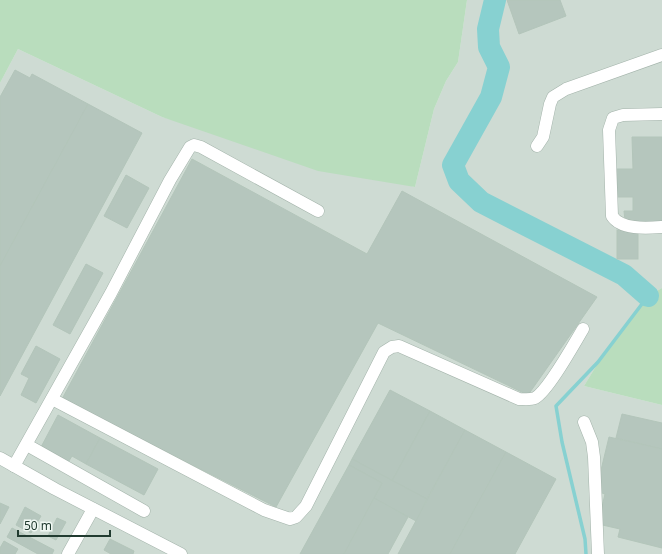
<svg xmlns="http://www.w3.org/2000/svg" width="662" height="554" viewBox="0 0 662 554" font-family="'Noto Sans',sans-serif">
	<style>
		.built { fill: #cedbd3 }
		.green { fill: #b9ddbd }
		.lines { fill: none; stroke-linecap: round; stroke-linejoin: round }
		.stream { stroke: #87d1d1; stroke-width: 3.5 }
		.river { stroke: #87d1d1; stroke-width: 22 }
		.building { fill: #b5c6bd; stroke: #b3c5ba }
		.minor-casing { stroke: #a3b3aa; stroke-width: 13 }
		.minor { stroke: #fff; stroke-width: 12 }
	</style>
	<rect width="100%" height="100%" fill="#e0ebe4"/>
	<!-- built -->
	<path class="built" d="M467,0H662V288L648,296L607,348L584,386L662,405V554H0V83L18,49L162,117L415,187L434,109L446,81L458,62Z"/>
	<!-- green -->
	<g class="green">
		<path d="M0,0H467L458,62L446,81L434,109L415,187L318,171L162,117L18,49L0,83Z"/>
		<path d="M662,288V405L584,386L607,348L648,296Z"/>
	</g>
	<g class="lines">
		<!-- stream -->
		<path class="stream" d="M586,554L585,539L562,442L556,406L598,362L648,296"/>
		<!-- river -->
		<path class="river" d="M495,0L488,29L489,47L499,67L491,97L453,165L459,181L481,202L624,275L648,296"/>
	</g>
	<!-- building -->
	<g class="building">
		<path d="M507,0H560L566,16L519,34Z"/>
		<path d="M15,70L30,78L32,74L88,104L0,266V97Z"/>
		<path d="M88,104L142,133L0,396V266Z"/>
		<path d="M632,137H662V222L625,221L624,211H633V197H613V169H633Z"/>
		<path d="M192,159L367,254L402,191L597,297L528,395L378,323L276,507L62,399Z"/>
		<path d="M126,175L149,188L127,228L104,216Z"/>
		<rect x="617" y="230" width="21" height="29"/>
		<path d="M86,264L103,273L70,334L53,325Z"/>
		<path d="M36,346L60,359L36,403L21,395L29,378L21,374Z"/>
		<path d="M390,390L430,411L392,481L352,459Z"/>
		<path d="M430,411L465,430L427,499L392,481Z"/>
		<path d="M622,414L662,423V449L616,438Z"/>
		<path d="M58,415L100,438L86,464L72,456L67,464L40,449Z"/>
		<path d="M465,430L506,452L450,554H398Z"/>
		<path d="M609,437L662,449V548L618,537L620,529L598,524L605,494L596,491Z"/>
		<path d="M100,438L158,469L144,495L86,464Z"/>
		<path d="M506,452L556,479L515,554H450Z"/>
		<path d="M352,459L427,499L416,521L374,498L382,483L349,465Z"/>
		<path d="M349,465L382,483L374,498L344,554H300Z"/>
		<path d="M374,498L408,517L388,554H344Z"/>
		<path d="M0,503L9,507L0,524Z"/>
		<path d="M25,507L41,516L31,533L16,525Z"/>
		<path d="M57,518L66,522L56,540L48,536Z"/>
		<path d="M12,528L54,550L52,554H38L7,537Z"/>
		<path d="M110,539L134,551L133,554H111L104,550Z"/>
		<path d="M4,541L18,549L15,554H0V548Z"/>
	</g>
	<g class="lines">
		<!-- minor casing -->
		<g class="minor-casing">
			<g id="minor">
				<path d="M662,114L623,115L613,118L609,130L612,216C621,230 647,228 662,227"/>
				<path d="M537,146L543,137L550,104L553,97L566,89L662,55"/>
				<path d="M52,399L264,510L290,519L296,517L306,506L384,352L392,347L399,346L519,399C524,399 530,400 535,398C548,391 574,344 583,329"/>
				<path d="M584,422L592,442L594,457L598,554"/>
				<path d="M27,445L144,511"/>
				<path d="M0,458L55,489L181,554"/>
				<path d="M14,466L111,293L170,180L190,147L194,145L201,147L318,211"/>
				<path d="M68,554L93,509"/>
			</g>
		</g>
		<!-- minor -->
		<use href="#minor" class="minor"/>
	</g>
	<!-- scale -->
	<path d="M18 530v6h92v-6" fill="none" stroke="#213b30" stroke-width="2"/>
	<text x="24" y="530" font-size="12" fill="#213b30" stroke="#f0f8f3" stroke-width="3" paint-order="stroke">50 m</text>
</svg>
